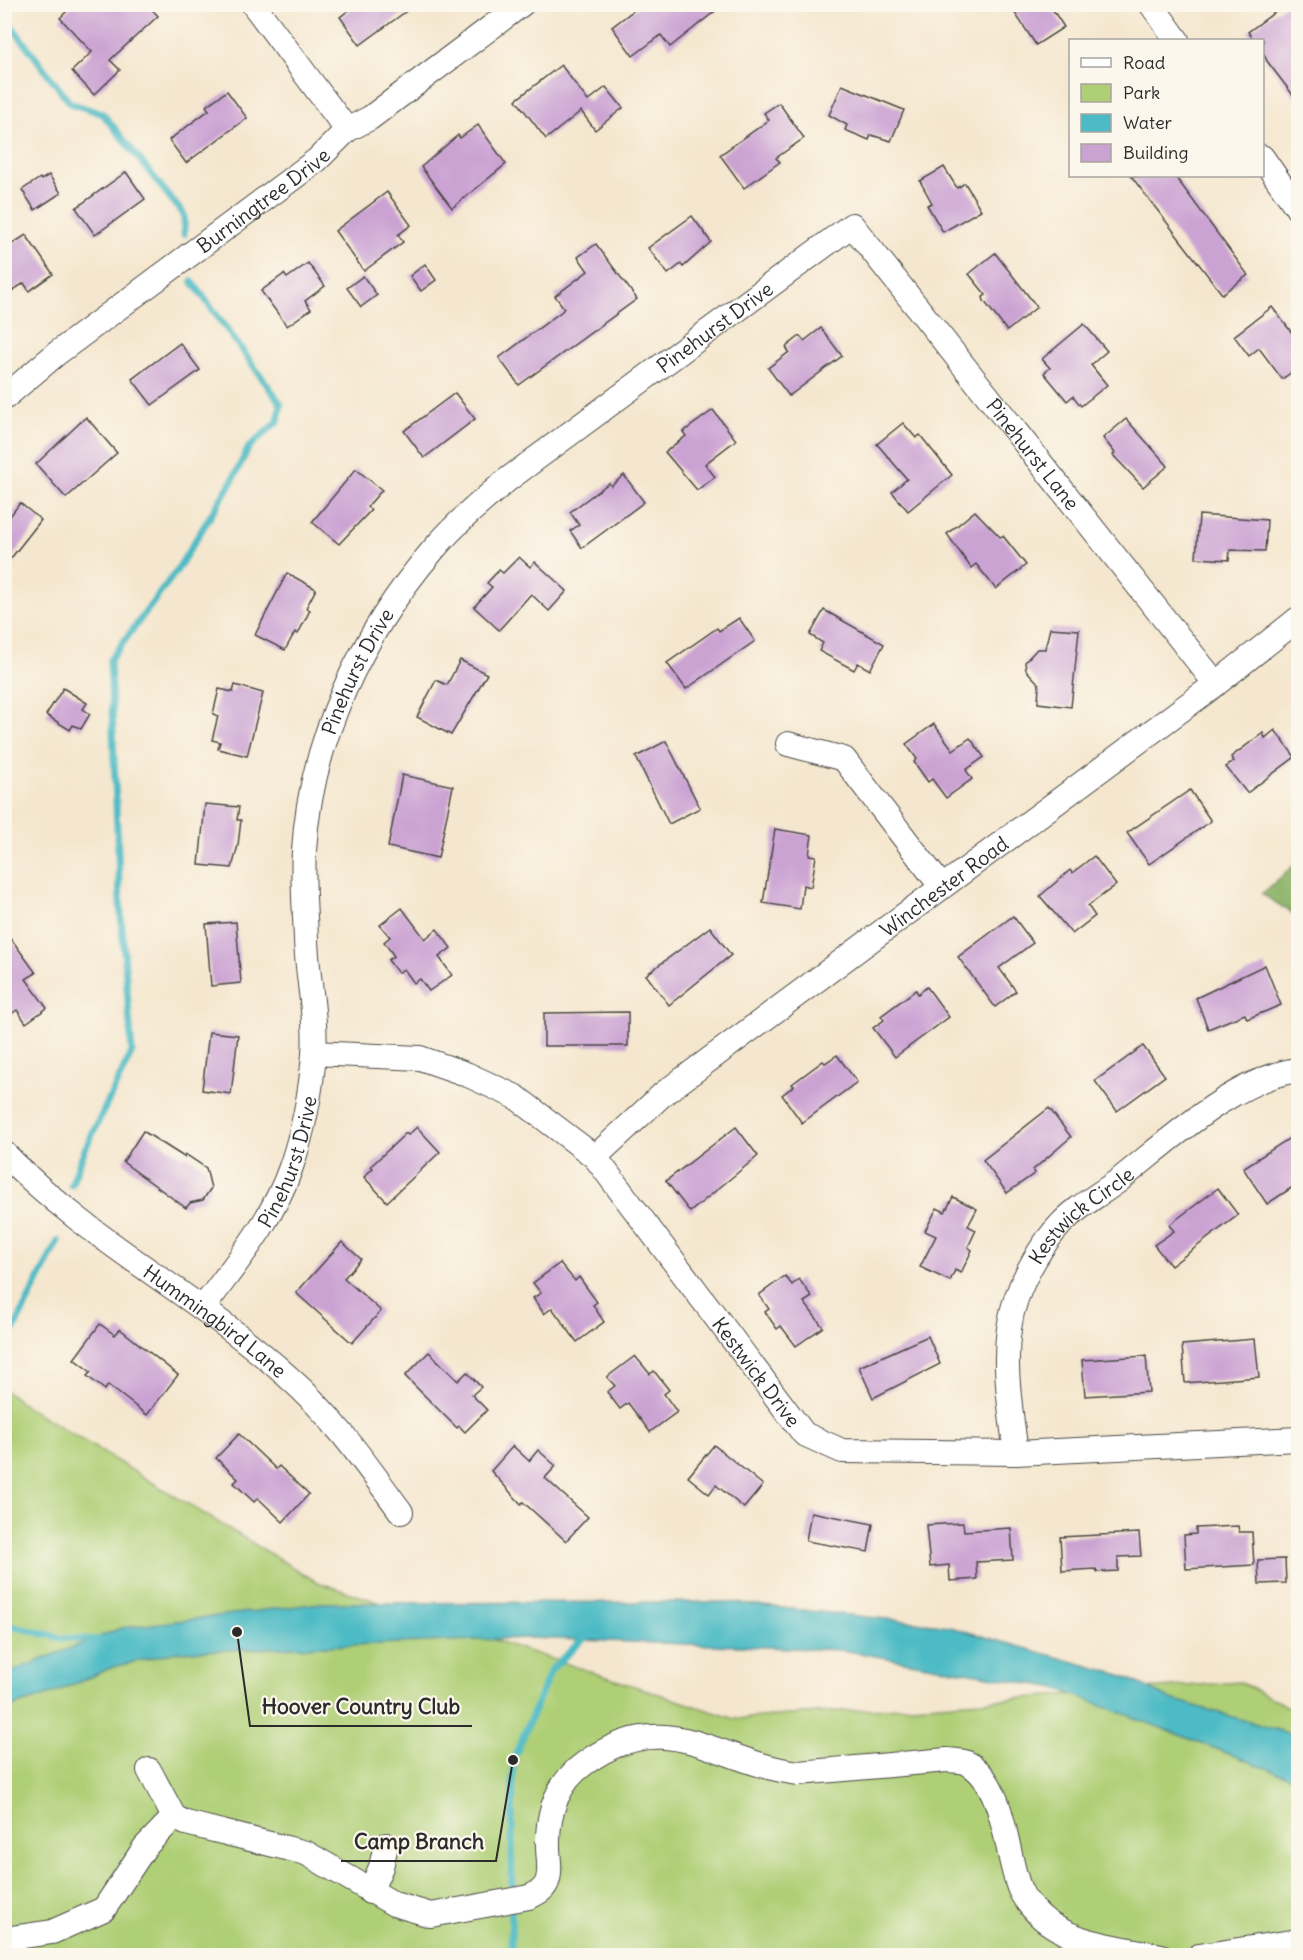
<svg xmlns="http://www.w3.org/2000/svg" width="1303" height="1960" viewBox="0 0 1303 1960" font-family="Delius,sans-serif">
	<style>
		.green { fill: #afcf76; stroke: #6d7d50; stroke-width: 1.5 }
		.forest { fill: #8bb267; stroke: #5b6e49; stroke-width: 1.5 }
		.water { fill: #4dbbc5; stroke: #3c7378; stroke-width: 1.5 }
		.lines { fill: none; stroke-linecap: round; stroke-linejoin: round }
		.stream { stroke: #4dbbc5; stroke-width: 7 }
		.building { fill: #cba3d3 }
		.minor-casing { stroke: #494744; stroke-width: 26 }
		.minor { stroke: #fff; stroke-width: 24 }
		.labels { text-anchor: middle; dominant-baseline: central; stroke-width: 4.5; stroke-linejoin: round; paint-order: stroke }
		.street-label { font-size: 20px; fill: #2b2b2b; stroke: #fbf7ec }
		.leader { fill: none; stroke: #2b2b2b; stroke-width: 2 }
		.callout-dot { fill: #2b2b2b; stroke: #fbf7ec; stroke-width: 2 }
		.callout-label { font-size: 21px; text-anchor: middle; font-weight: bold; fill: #2b2b2b; stroke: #fbf7ec; stroke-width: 4.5; stroke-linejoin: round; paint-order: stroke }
	</style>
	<rect width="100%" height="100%" fill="#fbf7ec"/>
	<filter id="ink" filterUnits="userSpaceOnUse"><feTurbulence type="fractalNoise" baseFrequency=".0167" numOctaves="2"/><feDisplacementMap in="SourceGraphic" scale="12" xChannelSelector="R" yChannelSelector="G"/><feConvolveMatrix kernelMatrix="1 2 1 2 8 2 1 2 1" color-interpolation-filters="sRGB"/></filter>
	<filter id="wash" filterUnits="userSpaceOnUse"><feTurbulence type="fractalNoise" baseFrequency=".008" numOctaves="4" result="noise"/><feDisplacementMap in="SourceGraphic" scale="24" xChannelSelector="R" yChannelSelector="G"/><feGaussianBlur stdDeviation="1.35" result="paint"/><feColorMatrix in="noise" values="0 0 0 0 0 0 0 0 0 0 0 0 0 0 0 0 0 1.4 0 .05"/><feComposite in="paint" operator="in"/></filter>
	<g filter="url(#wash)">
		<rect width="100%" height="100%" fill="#f5e7cf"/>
		<!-- green -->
		<path class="green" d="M4,1389L24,1405L317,1582L735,1719L1240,1682L1298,1712V1955H5Z"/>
		<!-- forest -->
		<path class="forest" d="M1298,862V917L1262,894Z"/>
		<!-- water -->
		<path class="water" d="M727,1602L943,1625L1124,1676L1168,1698L1298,1736V1780L1056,1688L842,1650L529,1638L176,1652L113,1667L51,1694L5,1709V1674L121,1628L321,1603Z"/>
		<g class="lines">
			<!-- stream -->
			<g class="stream">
				<path d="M4,16L70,103L103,114L184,215V234"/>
				<path d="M71,1185L84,1151L132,1052L120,901L110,660L177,570L232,481L249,447L278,421L281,404L192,281"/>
				<path d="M4,1349L58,1241"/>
				<path d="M4,1624L61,1638L102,1640"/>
				<path d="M511,1956L513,1760L551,1670L586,1636"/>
			</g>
		</g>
		<g id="blocks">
			<!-- building -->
			<g class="building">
				<path d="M74,4H147L158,16L110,60L120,70L94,95L72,71L92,52L60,18Z"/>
				<path d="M357,4H416L360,45L340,17Z"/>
				<path d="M642,4H724L670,47L661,35L633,56L612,27Z"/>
				<path d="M1009,4H1049L1064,27L1036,45Z"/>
				<path d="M1286,4H1290L1299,16V32L1292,37L1299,46V103L1267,61L1263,52V40H1254L1248,32Z"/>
				<path d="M561,65L588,101L606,87L623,108L595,130L581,111L546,139L516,100Z"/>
				<path d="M842,85L904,110L891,141L871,135L869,140L845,130L847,125L829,115Z"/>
				<path d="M227,91L247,118L186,163L169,140L209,110L206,106Z"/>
				<path d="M779,103L804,138L776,158L780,162L744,188L720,155L769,120L764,113Z"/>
				<path d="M478,125L506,164L452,208L421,167L458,135L460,138Z"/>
				<path d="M944,167L957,188L965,183L981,210L943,232L927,205L932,203L920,181Z"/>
				<path d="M126,172L145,199L95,235L76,208Z"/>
				<path d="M49,175L61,193L35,210L22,190L40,178L41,180Z"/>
				<path d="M1131,176H1175L1248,275L1222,294Z"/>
				<path d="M387,192L411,225L398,235L403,242L364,271L335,231Z"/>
				<path d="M692,216L711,242L683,267L681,264L668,274L648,248Z"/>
				<path d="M26,235L53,274L29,291L24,283L4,296V249Z"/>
				<path d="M596,244L637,299L519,385L499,358L562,311L564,308L555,296L588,271L578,257Z"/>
				<path d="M995,253L1037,307L1007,331L984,301L983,297L986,295L969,274Z"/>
				<path d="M308,263L325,286L305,301L311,309L287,326L261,291L284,274L287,278Z"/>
				<path d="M425,264L436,280L421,291L410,276Z"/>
				<path d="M363,276L377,295L361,307L347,288Z"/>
				<path d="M1272,307L1299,342V367L1282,379L1259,348L1249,356L1234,336Z"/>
				<path d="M1084,324L1107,351L1091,365L1107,385L1081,406L1073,396L1067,401L1044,373L1050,368L1042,359Z"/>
				<path d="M821,328L842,356L789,396L768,368L789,352L786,347L800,336L804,341Z"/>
				<path d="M180,343L200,370L152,405L132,379Z"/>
				<path d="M455,393L475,419L424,458L404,431Z"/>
				<path d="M713,410L736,440L705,464L715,477L697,490L665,452L686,436L683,432Z"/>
				<path d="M86,417L117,453L66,498L36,464Z"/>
				<path d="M1126,419L1168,466L1143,487L1113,455L1115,453L1103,438Z"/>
				<path d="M903,423L916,438L920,435L952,475L908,511L892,492L907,479L877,444Z"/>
				<path d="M356,469L382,490L367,507L371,510L339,544L312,522Z"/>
				<path d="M624,475L644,502L582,548L570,531L579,525L570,512L609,483L611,486Z"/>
				<path d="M20,503L41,520L4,567V524Z"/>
				<path d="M975,511L1000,537L1003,536L1026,565L996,589L976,564L971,568L947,534Z"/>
				<path d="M1199,515L1267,520L1265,551L1230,550L1229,560L1196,558Z"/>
				<path d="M519,557L530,567L535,562L567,591L549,611L531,594L499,630L474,607L492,587L487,583L499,570L503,573Z"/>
				<path d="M287,573L316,589L306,608L310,610L298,634L295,632L285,650L255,635Z"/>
				<path d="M824,610L884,644L870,670L858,663L854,670L819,651L823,643L810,635Z"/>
				<path d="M739,618L755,641L686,689L667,663L717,628L719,631Z"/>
				<path d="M1050,628L1079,630L1071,707L1038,703L1039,684L1026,670L1025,662L1037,649H1045Z"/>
				<path d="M460,660L487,674L451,735L417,717L436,680L447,685Z"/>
				<path d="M235,685L263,693L247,756L218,749L220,742L212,740L218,716L213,714L219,689L233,692Z"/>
				<path d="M63,688L87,703L83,709L90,714L81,729L73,725L70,730L46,715Z"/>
				<path d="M934,724L953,750L970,738L984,757L966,770L972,779L946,798L932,779L928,782L914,762L917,759L906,744Z"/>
				<path d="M1275,730L1295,757L1247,793L1226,767L1234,761L1231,757L1263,733L1265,738Z"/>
				<path d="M666,741L700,808L669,824L636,757Z"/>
				<path d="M402,775L453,786L438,858L388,847Z"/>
				<path d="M1190,790L1211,821L1149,864L1127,833Z"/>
				<path d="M205,804L239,807L237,820H241L238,845L232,868L199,865Z"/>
				<path d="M775,829L812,835L809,855L816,856L811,887L803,885L800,909L763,903Z"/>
				<path d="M1094,856L1116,885L1088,906L1095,916L1072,934L1040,896L1070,870L1072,873Z"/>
				<path d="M402,908L425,939L437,929L451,948L439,957L452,975L429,991L420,979L414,983L404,969L398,973L388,960L394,956L384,942L390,937L380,925Z"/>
				<path d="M1013,916L1033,943L999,968L1016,991L995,1007L958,957Z"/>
				<path d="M236,922L241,983L211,986L206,924Z"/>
				<path d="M710,927L731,955L669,1005L646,975Z"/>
				<path d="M4,929L36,973L26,979L47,1008L26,1023L17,1010L4,1019Z"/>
				<path d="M1265,965L1281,1005L1247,1019L1245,1014L1208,1029L1196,998Z"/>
				<path d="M927,987L949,1017L895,1057L873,1028L884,1020L881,1016L916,990L918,994Z"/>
				<path d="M628,1012V1046H544V1013Z"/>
				<path d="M209,1032L238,1035L231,1094L202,1090Z"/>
				<path d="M1143,1046L1165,1076L1117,1111L1095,1081Z"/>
				<path d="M837,1055L857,1082L802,1123L782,1095L794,1086L792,1084L823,1061L825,1063Z"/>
				<path d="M1049,1108L1071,1137L1033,1170L1035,1173L1007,1193L983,1160Z"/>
				<path d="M417,1127L440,1152L387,1202L364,1177L373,1168L371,1166L406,1133L408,1135Z"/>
				<path d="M736,1127L758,1156L690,1212L666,1181Z"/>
				<path d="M143,1131L184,1157L185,1154L206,1168L211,1188L203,1200L190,1203L186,1208L123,1162Z"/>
				<path d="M1299,1132V1183L1267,1204L1243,1168Z"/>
				<path d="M1218,1188L1238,1215L1171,1266L1154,1245L1174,1231L1169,1225Z"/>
				<path d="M953,1197L977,1209L968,1226L976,1230L968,1247L972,1250L961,1273L955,1270L950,1281L920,1267L936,1236L925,1231L937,1208L945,1212Z"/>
				<path d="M342,1242L361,1259L344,1278L381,1311L352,1343L296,1293Z"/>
				<path d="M560,1263L575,1281L579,1277L597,1302L593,1305L604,1322L577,1342L552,1308L544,1314L533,1298L541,1293L533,1283Z"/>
				<path d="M785,1276L792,1285L799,1279L812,1297L804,1302L823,1327L796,1346L781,1326L777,1329L765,1312L769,1309L759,1295Z"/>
				<path d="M100,1324L115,1335L120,1329L178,1375L147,1415L108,1385L105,1390L87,1376L91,1372L74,1359Z"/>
				<path d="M928,1336L940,1364L873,1398L859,1367Z"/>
				<path d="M1255,1339L1259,1377L1185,1383L1182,1345Z"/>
				<path d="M429,1352L458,1381L467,1372L481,1387L472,1395L487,1410L465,1432L459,1426L457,1428L405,1376Z"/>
				<path d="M635,1356L650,1374L654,1371L669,1390L664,1394L677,1412L650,1432L628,1403L620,1409L607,1392L615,1386L607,1377Z"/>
				<path d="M1146,1356L1149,1392L1085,1396L1082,1360Z"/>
				<path d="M239,1434L276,1469L279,1466L309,1494L283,1522L258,1498L254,1502L234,1483L238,1479L216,1458Z"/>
				<path d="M714,1445L763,1485L744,1508L716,1485L709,1494L688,1477Z"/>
				<path d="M513,1446L529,1461L538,1450L556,1466L545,1478L588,1517L566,1541L523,1502L521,1504L491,1471Z"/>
				<path d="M811,1512L873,1524L868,1552L806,1541Z"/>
				<path d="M963,1523L964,1531L1011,1528L1013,1560L976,1562L977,1579L950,1581L949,1565L930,1567L926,1525Z"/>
				<path d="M1238,1526L1239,1532H1252L1254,1565L1186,1569L1184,1535L1196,1534V1528Z"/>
				<path d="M1139,1533L1141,1556L1118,1557V1571L1097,1572L1096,1569L1062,1571L1060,1537Z"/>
				<path d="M1285,1559L1286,1583L1259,1584L1258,1560Z"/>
			</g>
		</g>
	</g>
	<g filter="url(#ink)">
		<use href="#blocks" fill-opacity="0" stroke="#494744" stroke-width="1.5"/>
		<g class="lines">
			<!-- minor casing -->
			<g class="minor-casing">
				<g id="minor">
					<path d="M253,4L347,130"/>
					<path d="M1151,4L1177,40"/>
					<path d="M1262,157L1298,209"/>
					<path id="s1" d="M4,398L56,354L317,160L347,130L370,118L522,4"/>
					<path d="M788,744L844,759L941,886"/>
					<path id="s2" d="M314,1053L420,1058L466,1074L516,1097L595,1157L804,1434L842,1451L1016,1453L1298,1439"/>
					<path id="s3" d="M4,1153C87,1240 198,1295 287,1376C332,1415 366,1464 401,1512"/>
					<path id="s4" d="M595,1157L663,1094L1216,684L1298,619"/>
					<path id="s5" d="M203,1308C235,1264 273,1220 291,1167C303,1132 311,1091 314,1054C317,1016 307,977 306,939C305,910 302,880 304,851C310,741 362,633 433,550C455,524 481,502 507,480L852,225L1216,684"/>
					<path id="s6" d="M1016,1453C1010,1405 999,1347 1016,1299C1025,1274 1041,1245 1060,1225C1075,1208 1099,1195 1118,1181C1169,1141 1233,1079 1298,1070"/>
					<path d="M149,1770L174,1817L186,1823L306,1853L394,1904L431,1915L529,1897C538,1893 546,1889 548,1879C551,1869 548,1857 548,1847C547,1813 557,1783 585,1763C668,1703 716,1763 799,1773L947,1760C954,1761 963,1760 969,1764C1006,1786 1005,1855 1020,1890C1024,1899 1033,1909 1040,1916C1070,1944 1122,1947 1161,1956"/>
					<path d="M370,1892L381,1867L386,1845"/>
					<path d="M4,1939L52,1932L104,1909L145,1847L174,1817"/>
					<path d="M1199,1956L1298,1941"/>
				</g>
			</g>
			<!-- minor -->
			<use href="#minor" class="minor"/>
		</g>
	</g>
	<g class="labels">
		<!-- street labels -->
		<g class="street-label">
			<text stroke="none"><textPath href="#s1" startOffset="326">Burningtree Drive</textPath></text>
			<text stroke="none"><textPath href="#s5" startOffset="1179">Pinehurst Drive</textPath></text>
			<text stroke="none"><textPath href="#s5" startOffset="1642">Pinehurst Lane</textPath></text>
			<text stroke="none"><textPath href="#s5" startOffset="675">Pinehurst Drive</textPath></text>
			<text stroke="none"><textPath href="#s4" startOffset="442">Winchester Road</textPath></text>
			<text stroke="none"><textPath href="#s5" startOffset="171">Pinehurst Drive</textPath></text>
			<text stroke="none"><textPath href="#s6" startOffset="264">Kestwick Circle</textPath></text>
			<text stroke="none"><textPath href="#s3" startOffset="270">Hummingbird Lane</textPath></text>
			<text stroke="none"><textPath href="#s2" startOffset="578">Kestwick Drive</textPath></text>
		</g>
	</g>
	<!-- callouts -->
	<path class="leader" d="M237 1632L250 1726H472M513 1760L496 1861H341"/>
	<g class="callout-dot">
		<circle cx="237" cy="1632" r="6"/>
		<circle cx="513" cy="1760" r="6"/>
	</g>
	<g class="callout-label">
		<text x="361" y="1714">Hoover Country Club</text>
		<text x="419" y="1849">Camp Branch</text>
	</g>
	<!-- margin -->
	<rect width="1303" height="1960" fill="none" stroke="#fbf7ec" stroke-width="24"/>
	<!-- legend -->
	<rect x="1069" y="39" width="195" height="138" fill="#fbf7ec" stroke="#a8a59f" stroke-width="1.5"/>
	<rect x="1081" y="58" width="30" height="9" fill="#ffffff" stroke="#a8a59f" stroke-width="1.5"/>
	<text x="1123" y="69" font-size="18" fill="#2b2b2b">Road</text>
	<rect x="1081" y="84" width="30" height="18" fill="#afcf76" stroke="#a8a59f" stroke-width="1.5"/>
	<text x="1123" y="99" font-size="18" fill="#2b2b2b">Park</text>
	<rect x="1081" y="114" width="30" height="18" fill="#4dbbc5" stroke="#a8a59f" stroke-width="1.5"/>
	<text x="1123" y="129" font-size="18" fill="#2b2b2b">Water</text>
	<rect x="1081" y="144" width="30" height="18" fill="#cba3d3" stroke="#a8a59f" stroke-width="1.5"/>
	<text x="1123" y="159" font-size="18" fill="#2b2b2b">Building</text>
</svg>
